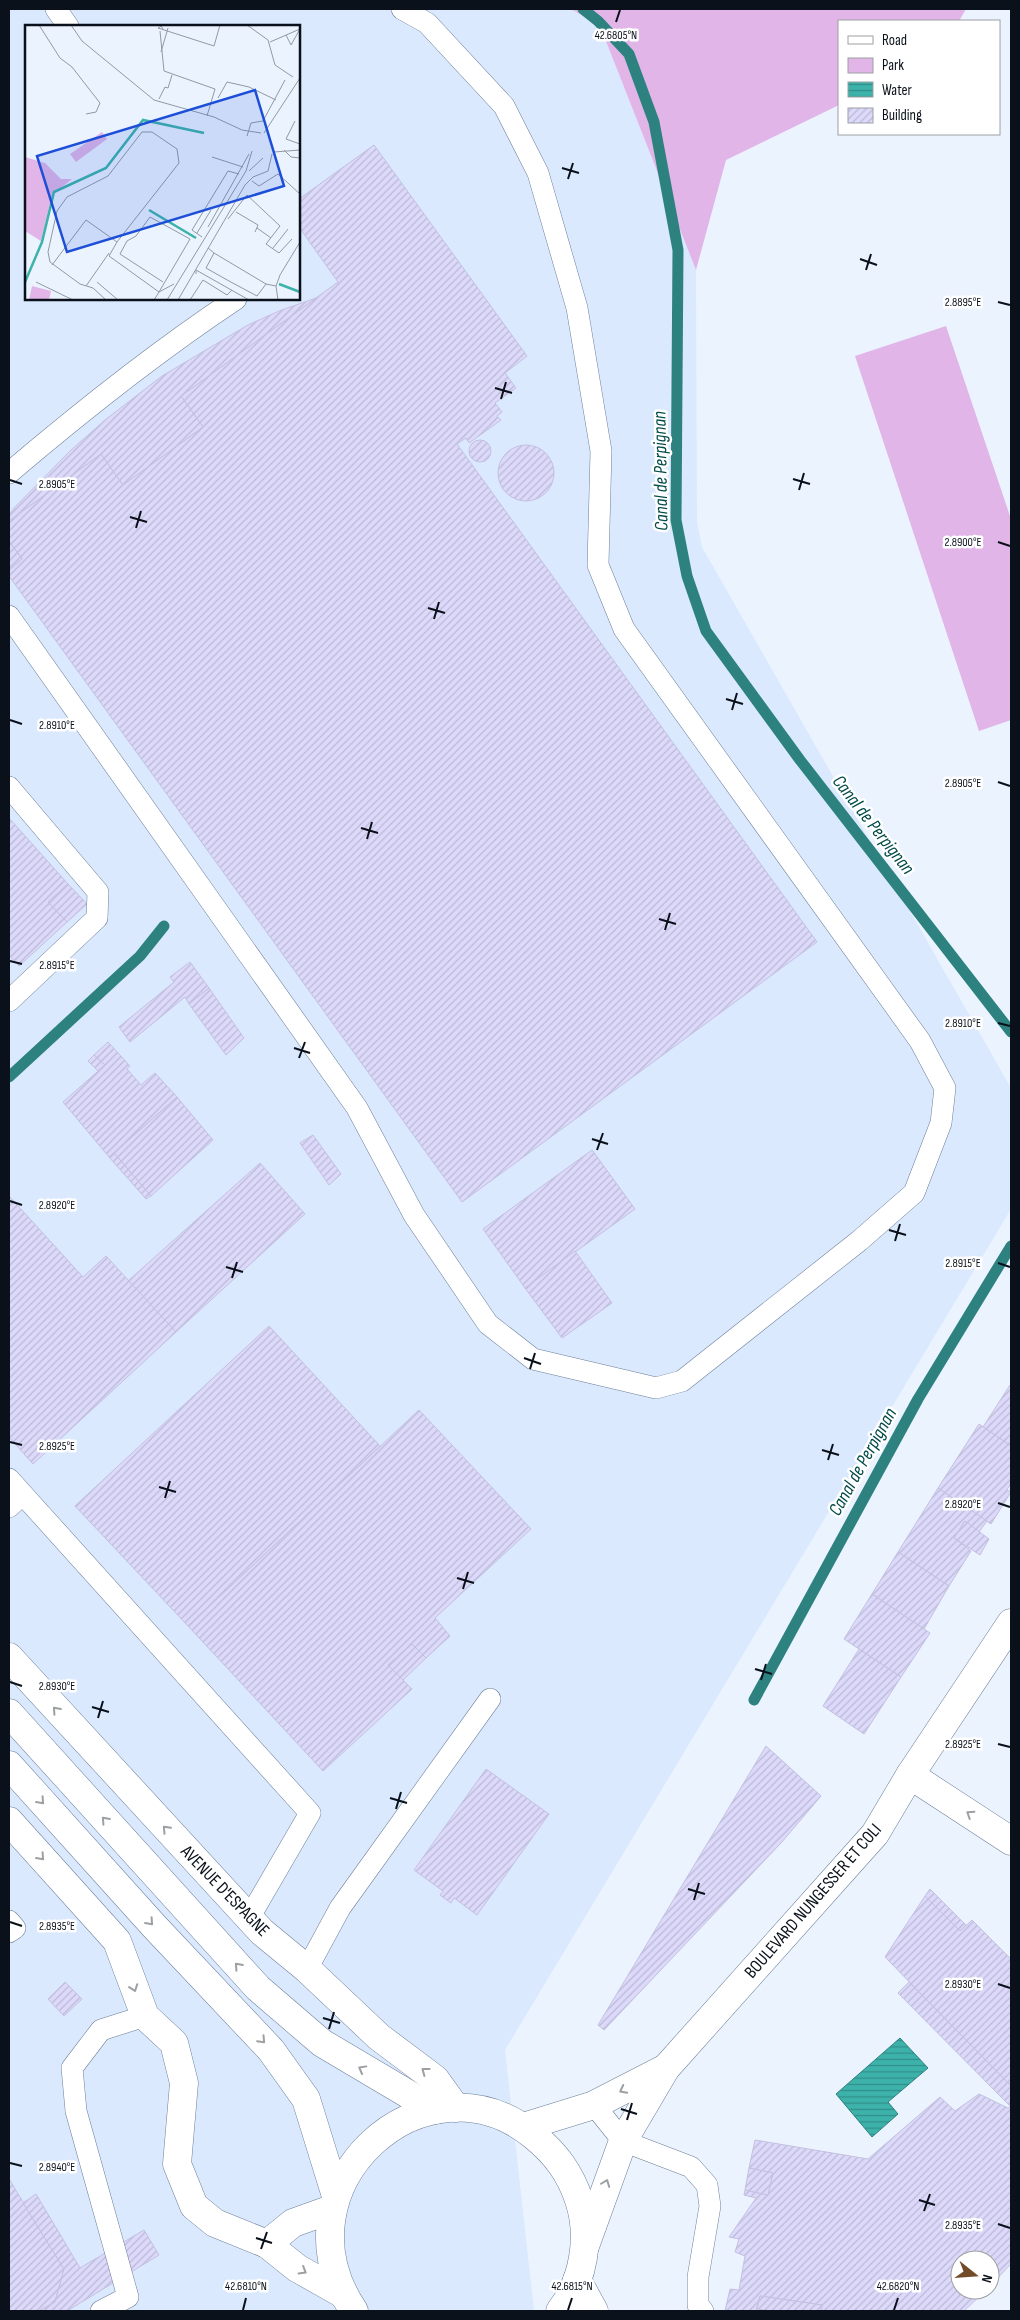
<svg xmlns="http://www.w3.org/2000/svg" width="1020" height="2320" viewBox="0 0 1020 2320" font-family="'Sofia Sans Condensed',sans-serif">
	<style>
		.built { fill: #dae9fe; fill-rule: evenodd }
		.green { fill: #e1b5e7 }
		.water { fill: url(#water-rules); stroke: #2d8280 }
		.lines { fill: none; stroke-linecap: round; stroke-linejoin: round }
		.stream { stroke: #2d8280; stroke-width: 11 }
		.building { fill: url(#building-hatch); stroke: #c3c0e0 }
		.service-casing { stroke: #6c7f98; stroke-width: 22 }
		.minor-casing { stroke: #6c7f98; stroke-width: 29 }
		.secondary-casing { stroke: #6c7f98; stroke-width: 29 }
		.service { stroke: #fff; stroke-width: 21 }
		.minor { stroke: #fff; stroke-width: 28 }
		.secondary { stroke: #fff; stroke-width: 28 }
		.oneway { stroke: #9da0a3 }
		.ticks { fill: none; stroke: #0a111a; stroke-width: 2 }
		.labels { text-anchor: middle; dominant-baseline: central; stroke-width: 5; stroke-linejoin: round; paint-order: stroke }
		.street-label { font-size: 18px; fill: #0a111a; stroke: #fff }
		.water-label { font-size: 19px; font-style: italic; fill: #024b48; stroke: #fff }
		.inset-river { fill: none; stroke: #3cb2ab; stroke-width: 2.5 }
		.inset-road { fill: none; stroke: #9199a3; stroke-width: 1 }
		.view { fill: #1d4ed8; fill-opacity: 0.15; stroke: #1d4ed8; stroke-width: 2.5 }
		.inset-edge { fill: none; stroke: #0a111a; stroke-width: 2.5 }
		.ticks-label { font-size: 12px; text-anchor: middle; fill: #0a111a; stroke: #fff; stroke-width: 5; stroke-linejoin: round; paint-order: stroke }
	</style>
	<defs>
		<pattern id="water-rules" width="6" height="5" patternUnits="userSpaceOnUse" patternTransform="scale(1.25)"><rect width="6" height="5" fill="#3cb2ab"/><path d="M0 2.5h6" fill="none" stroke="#318f8a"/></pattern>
		<pattern id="building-hatch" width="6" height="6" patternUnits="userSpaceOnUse" patternTransform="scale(1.25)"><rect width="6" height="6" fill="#dcd9fa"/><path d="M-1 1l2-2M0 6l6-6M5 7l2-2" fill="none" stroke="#bbb9d6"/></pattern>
	</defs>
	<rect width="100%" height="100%" fill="#ebf3ff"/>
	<!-- built -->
	<path class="built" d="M9,9H571L600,26L696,270L697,522L702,547L1011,1088V1209L505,2050L534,2311H9ZM26,26H299V299H26Z"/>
	<!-- green -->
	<g class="green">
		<path d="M571,9H966L959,21H839V105L726,160L696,270L600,26Z"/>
		<path d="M946,326L1011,519V720L979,731L855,356Z"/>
	</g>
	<!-- water -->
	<path class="water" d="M900,2038L928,2068L888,2102L898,2114L872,2137L836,2094Z"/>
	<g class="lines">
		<!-- stream -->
		<g class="stream">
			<path d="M583,9L598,21L629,54L654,122L678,250L676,520L687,576L706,631L800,760L1011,1032"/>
			<path d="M9,1077L140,956L164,926"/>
			<path d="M754,1700L918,1399L1011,1246"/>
		</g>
	</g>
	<!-- building -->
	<g class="building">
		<path d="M374,145L527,356L505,373L516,388L495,403L502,412L497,416L501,420L469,443L466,438L457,444L817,942L462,1202L9,576V570L22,559L9,541V521L101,454L123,485L203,427L181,396L338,282L299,227V199Z"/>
		<path d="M316,298L181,396L203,427L123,485L101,454L9,521V515L14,508L70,451L105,420L162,376L248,325L279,311Z"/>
		<circle cx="480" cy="451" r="11"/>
		<circle cx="526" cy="473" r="28"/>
		<path d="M9,541L22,559L9,570Z"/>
		<path d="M9,818L68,884L48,902L67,922L19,966L9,955Z"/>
		<path d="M68,884L87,904L67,922L48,902Z"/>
		<path d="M190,962L209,988L189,1004L185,997L130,1042L119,1027L174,982L170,977Z"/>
		<path d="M209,988L244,1038L226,1055L189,1004Z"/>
		<path d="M108,1042L130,1066L127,1069L141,1085L155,1073L177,1097L109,1157L63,1102L105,1065L94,1055Z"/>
		<path d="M94,1055L105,1065L98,1071L88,1061Z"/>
		<path d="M177,1097L213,1140L151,1196L114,1153Z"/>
		<path d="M313,1135L341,1174L329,1185L300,1143Z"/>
		<path d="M592,1150L635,1209L525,1288L483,1229Z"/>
		<path d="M114,1153L151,1196L146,1199L109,1157Z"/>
		<path d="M260,1163L305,1214L176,1332L128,1281Z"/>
		<path d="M9,1196L83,1277L106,1256L176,1332L33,1464L9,1437Z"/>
		<path d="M575,1251L612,1303L562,1338L525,1288Z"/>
		<path d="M269,1326L380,1446L188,1626L75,1506Z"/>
		<path d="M1010,1385L1011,1386V1446L983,1427Z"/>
		<path d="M419,1410L531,1529L435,1618L450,1636L426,1658L412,1644L388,1665L412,1689L323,1771L188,1626Z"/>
		<path d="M979,1424L1011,1446V1483L1007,1490L1011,1492L991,1524L938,1488Z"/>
		<path d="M938,1488L987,1521L979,1532L965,1521L954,1538L971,1551L949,1586L898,1552Z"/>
		<path d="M965,1521L989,1539L980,1555L954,1538Z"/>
		<path d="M898,1552L949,1586L924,1629L872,1594Z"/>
		<path d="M872,1594L930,1633L901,1677L844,1639Z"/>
		<path d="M412,1644L426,1658L403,1680L388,1665Z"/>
		<path d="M859,1649L901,1677L864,1734L823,1706Z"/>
		<path d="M766,1746L821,1796L781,1843L604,2030L598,2025Z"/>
		<path d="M486,1769L549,1814L477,1915L454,1898L451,1903L444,1898L440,1895L443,1891L414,1870Z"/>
		<path d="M930,1889L966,1925L960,1931L925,1896Z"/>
		<path d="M925,1896L960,1931L972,1920L1011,1959V2086L885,1957Z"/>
		<path d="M65,1982L82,1999L64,2016L48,1999Z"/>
		<path d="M909,1982L1011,2086L1010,2106L898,1993Z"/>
		<path d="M979,2094L1008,2108L1011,2106V2264L990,2286V2260H960V2290H986L964,2311H821L822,2305L760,2296L756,2311H725L730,2289L739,2290L745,2256L735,2252L739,2239L729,2237L756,2198L744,2195L745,2190L768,2195L773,2173L749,2168L755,2140L868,2159L940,2097L955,2111Z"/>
		<path d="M749,2168L773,2173L768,2195L745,2190Z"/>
		<path d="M9,2179L64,2269L55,2302L39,2311H9Z"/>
		<path d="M36,2194L80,2268L144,2230L159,2255L67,2311H39L55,2302L64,2269L23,2203Z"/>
		<path d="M760,2296L822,2305L821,2311H771L757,2309Z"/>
	</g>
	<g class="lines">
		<!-- service casing -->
		<g class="service-casing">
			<g id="service">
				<path d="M56,9L68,26"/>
				<path d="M9,473C82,411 156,352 236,299"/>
				<path d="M9,616L357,1108L414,1215L488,1324L533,1359L656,1388L682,1381L859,1241L914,1193L941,1123L945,1088L920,1041L624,629L598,565L601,451L577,308L538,173L504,106L427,23L402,9"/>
				<path d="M9,787L98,892L97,918L9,1001"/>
				<path d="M9,1479L310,1813L249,1918"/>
				<path d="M9,1507L22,1495"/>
				<path d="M9,1921L15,1928L9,1932"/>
				<path d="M307,1969L340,1908L490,1699"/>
				<path d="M594,2105L623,2141L691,2167L707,2185L710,2206L698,2277V2305L703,2311"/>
				<path d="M101,2311L128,2297L76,2111L72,2068L101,2030L145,2016"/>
			</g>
		</g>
		<!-- minor casing -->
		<g class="minor-casing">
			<g id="minor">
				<path d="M9,1657L262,1932L307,1969L379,2037L435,2079L456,2108"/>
				<path d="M910,1775L1011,1841"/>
				<path d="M9,1821L117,1941L145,2016L174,2043L184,2083L177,2164L194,2206L215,2223L267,2244L297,2268L343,2294"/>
				<path d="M523,2127L594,2105L666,2068"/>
				<path d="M267,2244L293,2223L332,2209"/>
				<path d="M585,2246L623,2141L666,2068L875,1834L910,1775L1011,1623"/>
			</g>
		</g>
		<!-- secondary casing -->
		<g class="secondary-casing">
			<g id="secondary">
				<path d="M9,1713L258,1988L322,2043L435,2110"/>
				<path d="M9,1765L154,1926L271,2050L306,2099L336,2196"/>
				<path d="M577,2280L594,2311"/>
				<path d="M354,2311C270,2187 425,2046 534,2136C556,2154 570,2173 579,2200C591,2236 584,2281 560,2311"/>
			</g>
		</g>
		<!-- service -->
		<use href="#service" class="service"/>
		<!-- minor -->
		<use href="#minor" class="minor"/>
		<!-- secondary -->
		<use href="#secondary" class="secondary"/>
	</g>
	<!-- one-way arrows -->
	<defs><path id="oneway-chevron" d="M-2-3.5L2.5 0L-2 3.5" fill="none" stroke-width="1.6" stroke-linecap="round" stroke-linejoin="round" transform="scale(1.25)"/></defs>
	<g class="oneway">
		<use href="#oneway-chevron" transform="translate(56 1710) rotate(-132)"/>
		<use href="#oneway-chevron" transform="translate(41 1801) rotate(48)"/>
		<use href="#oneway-chevron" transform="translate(970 1814) rotate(-147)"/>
		<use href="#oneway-chevron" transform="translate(105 1820) rotate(-132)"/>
		<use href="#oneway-chevron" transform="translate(166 1829) rotate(-133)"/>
		<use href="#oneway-chevron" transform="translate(41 1857) rotate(48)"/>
		<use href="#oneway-chevron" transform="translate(150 1922) rotate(48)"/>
		<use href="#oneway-chevron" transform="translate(238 1966) rotate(-132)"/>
		<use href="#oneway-chevron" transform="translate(134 1988) rotate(70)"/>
		<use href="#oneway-chevron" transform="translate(262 2040) rotate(47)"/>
		<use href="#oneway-chevron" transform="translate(362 2069) rotate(-151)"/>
		<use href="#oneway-chevron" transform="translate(425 2071) rotate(-143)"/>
		<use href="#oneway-chevron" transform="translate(623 2090) rotate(153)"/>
		<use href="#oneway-chevron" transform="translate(606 2183) rotate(-69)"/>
		<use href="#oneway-chevron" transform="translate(303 2271) rotate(31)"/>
	</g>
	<!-- ticks -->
	<path class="ticks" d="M616,22L620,10M562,168L579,173M568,179L573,163M860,259L877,265M866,270L871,254M998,302L1010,305M495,388L512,393M501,399L506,382M793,479L810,484M10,480L22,484M799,490L804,473M130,517L147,522M136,528L141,511M998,542L1010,546M428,608L445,613M434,619L439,602M726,699L743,704M732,710L737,693M10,720L22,724M998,782L1010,786M361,828L378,833M367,839L372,822M659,919L676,924M665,930L670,913M10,961L22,964M998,1023L1010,1026M294,1048L310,1053M299,1058L305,1042M592,1139L608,1144M597,1150L603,1133M10,1201L22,1205M889,1230L906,1235M895,1241L900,1224M998,1263L1010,1267M226,1267L243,1272M232,1278L237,1262M524,1358L541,1364M530,1369L535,1353M10,1442L22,1445M822,1450L839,1455M828,1460L833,1444M159,1487L176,1492M165,1498L170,1481M998,1503L1010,1507M457,1578L474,1583M463,1589L468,1572M755,1669L772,1674M761,1680L766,1664M10,1682L22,1686M92,1707L109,1712M98,1718L103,1701M998,1744L1010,1747M390,1798L407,1803M396,1809L401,1792M688,1889L705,1894M694,1900L699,1883M10,1922L22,1926M998,1984L1010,1988M323,2018L340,2023M329,2029L334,2012M621,2109L637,2114M627,2120L632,2103M10,2163L22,2166M919,2200L935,2205M924,2211L930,2194M998,2224L1010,2228M256,2238L272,2243M261,2249L267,2232M243,2310L246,2298M568,2310L572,2298M894,2310L898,2298"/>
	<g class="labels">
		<!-- street labels -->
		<g class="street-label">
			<text transform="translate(225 1891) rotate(46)">AVENUE D'ESPAGNE</text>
			<text transform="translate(813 1901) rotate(-49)">BOULEVARD NUNGESSER ET COLI</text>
		</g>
		<!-- water labels -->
		<g class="water-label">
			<text transform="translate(661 471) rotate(-91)">Canal de Perpignan</text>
			<text transform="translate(873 825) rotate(52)">Canal de Perpignan</text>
			<text transform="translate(863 1462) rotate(-61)">Canal de Perpignan</text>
		</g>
	</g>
	<!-- overview -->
	<g transform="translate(25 25)">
		<rect width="275" height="275" fill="#ebf3ff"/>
		<path d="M77,107L82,114L51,137L45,129ZM0,132L20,138L36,154H47L27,170L16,216L0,206ZM7,261L26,266L24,275H4Z" fill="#e1b5e7"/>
		<path class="inset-river" d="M124,185L171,213M0,257L17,217L29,167L81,143L118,95L179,108M254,259L275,267"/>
		<path class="inset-road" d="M14,0L35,33L47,42L75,78L71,87L61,89M46,0L57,16L129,75L189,92L217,105L236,108M222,0L243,15L250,40L268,52M138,4L136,1L133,3L189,21L195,0M135,6L139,46L190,64L182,91M261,10L266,20L275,4M245,17L275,4M136,27L143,3M193,73L202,57L224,62L251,75M134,74L140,62L143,63L147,50M270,96L261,114L275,119M239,108L275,53M222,111L226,98L238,96L260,55M259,125L266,132L275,133M249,127L275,125M187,132L218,142M224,146L238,133M227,156L234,161L253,149L275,169M211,187L233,200L230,207M203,194L222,170L255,201L241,219L254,228L267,214M183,202L224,129M232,203L246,213M172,208L186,185M177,212L167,205L203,146L214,149M183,223L189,228L181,243L204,256L232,271L241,259L251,261M248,223L263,204M189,228L241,259M27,240L61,195L92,217L84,231L134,267L165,214L125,192L111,211L102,216L95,229L138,257M171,249V245L224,275M11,257L48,275M72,257L93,275M61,261L84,228M81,275L68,263L55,259L25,237L23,227L32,186L42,172L83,151L117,107H127L152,124L154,138L92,217M129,275L134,267L149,259M142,275L221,146L227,126M153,275L220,160L228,152L243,146L247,129M165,275L178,255L202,270L207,265M253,275L251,261L255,250L275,217"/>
		<path class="view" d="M230,65L259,161L42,227L12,131Z"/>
		<rect width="275" height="275" class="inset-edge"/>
	</g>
	<g class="ticks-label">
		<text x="616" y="39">42.6805°N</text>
		<text x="963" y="306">2.8895°E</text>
		<text x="57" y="488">2.8905°E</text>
		<text x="963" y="546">2.8900°E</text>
		<text x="57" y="729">2.8910°E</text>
		<text x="963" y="787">2.8905°E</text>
		<text x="57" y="969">2.8915°E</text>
		<text x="963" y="1027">2.8910°E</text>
		<text x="57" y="1209">2.8920°E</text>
		<text x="963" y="1267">2.8915°E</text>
		<text x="57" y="1450">2.8925°E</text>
		<text x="963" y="1508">2.8920°E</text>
		<text x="57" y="1690">2.8930°E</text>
		<text x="963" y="1748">2.8925°E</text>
		<text x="57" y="1930">2.8935°E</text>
		<text x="963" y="1988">2.8930°E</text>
		<text x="57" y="2171">2.8940°E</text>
		<text x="963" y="2229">2.8935°E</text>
		<text x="246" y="2290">42.6810°N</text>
		<text x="572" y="2290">42.6815°N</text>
		<text x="898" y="2290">42.6820°N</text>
	</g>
	<!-- border -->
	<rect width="1020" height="2320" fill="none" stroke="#0a111a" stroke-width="20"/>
	<!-- legend -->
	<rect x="838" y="20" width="162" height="115" fill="#ffffff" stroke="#9da0a3"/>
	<rect x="848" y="36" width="25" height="8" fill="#ffffff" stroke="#9da0a3"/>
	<text x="882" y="45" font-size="15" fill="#0a111a">Road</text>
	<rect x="848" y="58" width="25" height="15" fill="#e1b5e7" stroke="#9da0a3"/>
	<text x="882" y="70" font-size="15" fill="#0a111a">Park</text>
	<rect x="848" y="82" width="25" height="15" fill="url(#water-rules)" stroke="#9da0a3"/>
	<text x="882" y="95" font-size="15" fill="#0a111a">Water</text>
	<rect x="848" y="108" width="25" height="15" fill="url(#building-hatch)" stroke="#9da0a3"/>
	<text x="882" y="120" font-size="15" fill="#0a111a">Building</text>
	<!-- north arrow -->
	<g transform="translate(975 2275) rotate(107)"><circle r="24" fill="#ffffff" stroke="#9da0a3"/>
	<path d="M0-4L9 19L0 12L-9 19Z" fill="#724c29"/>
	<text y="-8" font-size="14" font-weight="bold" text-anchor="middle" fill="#0a111a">N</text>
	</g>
</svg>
